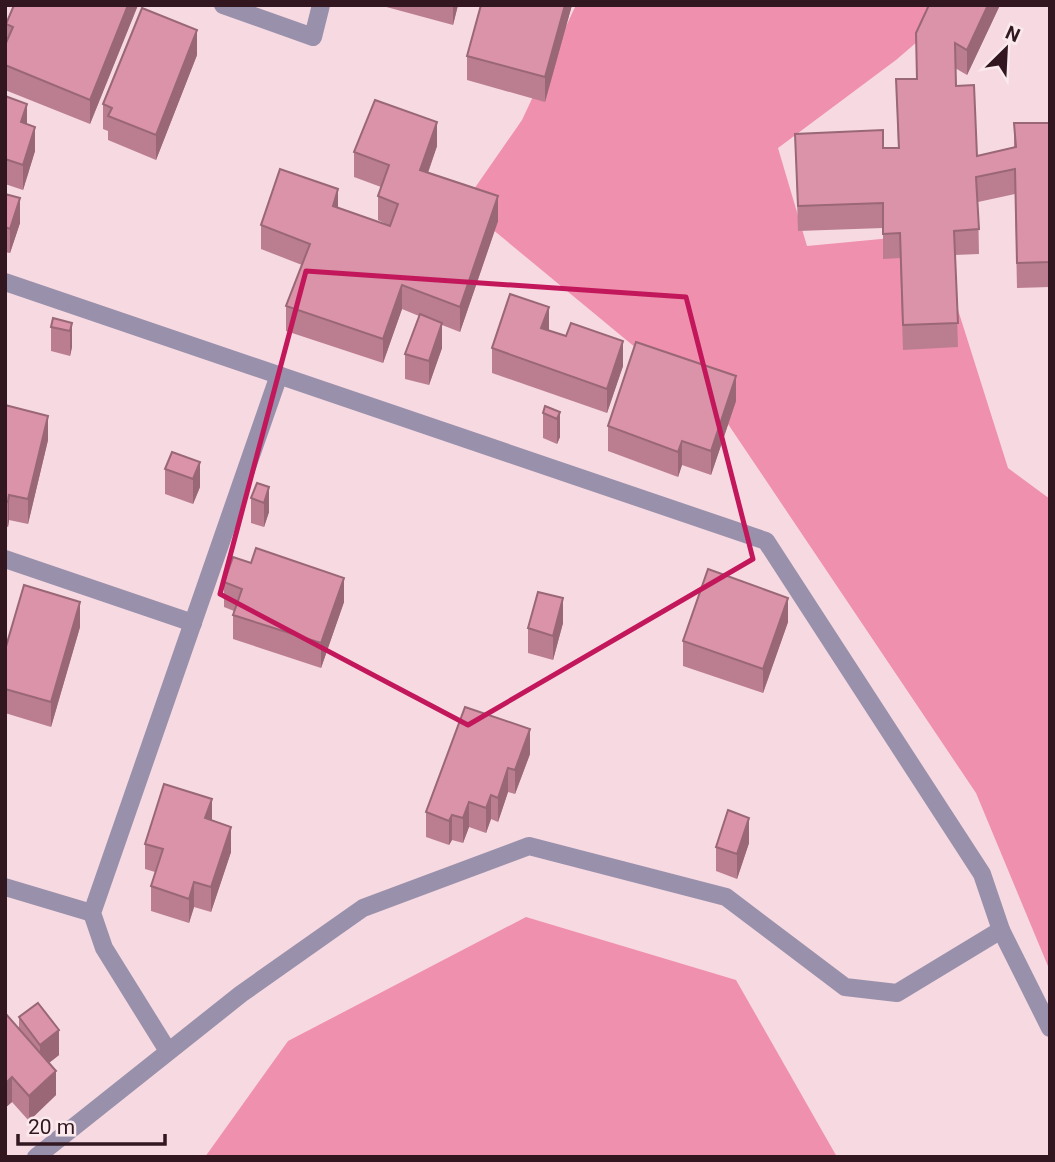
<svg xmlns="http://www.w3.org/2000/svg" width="1055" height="1162" viewBox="0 0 1055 1162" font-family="Roboto,sans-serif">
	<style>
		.green { fill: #ef90ae }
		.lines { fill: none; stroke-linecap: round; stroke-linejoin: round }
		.minor { stroke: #9990ab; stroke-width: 18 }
		.wall { fill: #bb7e90 }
		.shaded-wall { fill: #996776 }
		.building { fill: #da93a8; stroke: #996776; stroke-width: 2 }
		.marked { fill: none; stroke: #c2185b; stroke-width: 5; stroke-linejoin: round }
	</style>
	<rect width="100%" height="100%" fill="#f7d9e1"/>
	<!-- green -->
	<g class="green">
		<path d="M576,5H960L896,60L778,148L807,246L934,234L1008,468L1050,499V971L976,793L728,424L463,205L522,120Z"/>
		<path d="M526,917L736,980L837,1157H205L288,1041Z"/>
	</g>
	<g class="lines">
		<!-- minor -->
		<g class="minor">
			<path d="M223,5L313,37L321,5"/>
			<path d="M5,282L766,541L982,874L1001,930L1050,1028"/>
			<path d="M5,559L193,623"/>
			<path d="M5,887L92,913"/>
			<path d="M168,1051L104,948L92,913L279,375"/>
			<path d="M36,1157L241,994L363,908L529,846L726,897L845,987L897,993L1001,930"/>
		</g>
	</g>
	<!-- wall -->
	<g class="wall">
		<path d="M138,5L90,124L5,90L6,24Z"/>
		<path d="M379,5H458L453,25Z"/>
		<path d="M481,5H572L545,102L467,80V56Z"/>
		<path d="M929,5H1000L967,75L955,68L956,86L977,156L1014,148V123H1050V287L1017,288L1015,194L978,202L979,254L955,255L958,347L903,350L900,258L883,259V228L798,231L795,134L883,148H898L896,79H916V33Z"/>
		<path d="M197,55L156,160L108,140V131L103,129V104Z"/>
		<path d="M5,96L35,151L23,190L5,184Z"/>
		<path d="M437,146L428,173L498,221L460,332L442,325V348L429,385L405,379V354L419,316L402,309L383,363L286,331V306L302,265L261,249V225L338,208L390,226L378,220V196L381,187L354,177V152Z"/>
		<path d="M5,194L20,223L10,253L5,252Z"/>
		<path d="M72,323V347L70,356L51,351V327Z"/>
		<path d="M549,331L623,366L607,413L492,373V348Z"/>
		<path d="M736,401L711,475L682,465L678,477L608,451V426Z"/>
		<path d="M5,405L48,440L28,524L9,520L8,527L5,526Z"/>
		<path d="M560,412V437L557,444L543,438V413Z"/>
		<path d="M172,452L200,487L193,504L165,494V469Z"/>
		<path d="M257,483L269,512L264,527L251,523V498Z"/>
		<path d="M224,582L344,602L321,668L233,639V615L234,611L224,607Z"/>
		<path d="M788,622L763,693L683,666V641Z"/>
		<path d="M563,623L553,660L528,653V628Z"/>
		<path d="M80,627L51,727L5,713V650Z"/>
		<path d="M530,754L515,794L508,792L498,822L491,819L486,833L469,827L463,843L452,840L449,845L426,837V812Z"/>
		<path d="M212,821L231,852L211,912L194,907L189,923L151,911V886L155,872L145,869V844Z"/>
		<path d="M749,843L737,879L716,871V847Z"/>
		<path d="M19,1017L59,1055L49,1063L56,1095L29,1121L12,1102L5,1108L19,1028Z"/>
	</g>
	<!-- shaded-wall -->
	<g class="shaded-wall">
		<path d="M128,5H138L90,124V100Z"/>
		<path d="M453,5H458L453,25Z"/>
		<path d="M565,5H572L545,102V77Z"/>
		<path d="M988,5H1000L967,75V50Z"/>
		<path d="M197,30V55L156,160V135Z"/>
		<path d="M27,104V128L21,122Z"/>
		<path d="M437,122V146L420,195V170Z"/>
		<path d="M35,127V151L23,190V165Z"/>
		<path d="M338,189V214L333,206Z"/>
		<path d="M498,196V221L460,332V307Z"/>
		<path d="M20,198V223L10,253V229Z"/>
		<path d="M402,285V309L383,363V339Z"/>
		<path d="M549,307V332L541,328Z"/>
		<path d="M72,323V347L70,356V331Z"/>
		<path d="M442,323V348L429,385V361Z"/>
		<path d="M623,341V366L607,413V389Z"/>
		<path d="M736,376V401L711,475V451Z"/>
		<path d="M560,412V437L557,444V419Z"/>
		<path d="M48,416V440L28,524V499Z"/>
		<path d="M682,441V465L678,477V452Z"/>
		<path d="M200,462V487L193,504V479Z"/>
		<path d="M269,487V512L264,527V503Z"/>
		<path d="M9,495V520L8,527V502Z"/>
		<path d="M344,578V602L321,668V643Z"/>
		<path d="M563,598V623L553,660V636Z"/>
		<path d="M788,598V622L763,693V669Z"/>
		<path d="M80,602V627L51,727V702Z"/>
		<path d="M530,729V754L515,794V770Z"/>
		<path d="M508,768V792L498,822V798Z"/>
		<path d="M491,795V819L486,833V808Z"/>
		<path d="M212,799V824L205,818Z"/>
		<path d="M469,802V827L463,843V818Z"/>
		<path d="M452,815V840L449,845V821Z"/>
		<path d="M749,818V843L737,879V854Z"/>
		<path d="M231,827V852L211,912V887Z"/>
		<path d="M194,882V907L189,923V899Z"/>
		<path d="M59,1030V1055L40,1070V1045Z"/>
		<path d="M56,1071V1095L29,1121V1096Z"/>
		<path d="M12,1077V1102L5,1108V1084Z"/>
	</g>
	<!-- building -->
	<g class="building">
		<path d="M14,5H128L90,100L5,65V45L13,27L6,24Z"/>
		<path d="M481,5H565L545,77L467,56Z"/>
		<path d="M929,5H988L967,50L955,43L956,86L974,85L977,156L1016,147L1014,123H1050V262L1017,263L1015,169L976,177L979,229L954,231L958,323L903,325L900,233L883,234V203L798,206L795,134L883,130V148H899L896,79H917L916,33Z"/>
		<path d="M142,8L197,30L156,135L108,116L112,108L103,104Z"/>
		<path d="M5,96L27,104L21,122L35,127L23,165L5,159Z"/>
		<path d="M375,100L437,122L420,170L498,196L460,307L402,285L383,339L286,306L310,244L261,225L280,169L338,189L333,206L390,226L398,204L378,196L389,165L354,152Z"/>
		<path d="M5,194L20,198L10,229L5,227Z"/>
		<path d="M510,294L549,307L541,328L566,336L571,323L623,341L607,389L492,348Z"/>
		<path d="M420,314L442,323L429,361L405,354Z"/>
		<path d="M53,318L72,323L70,331L51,327Z"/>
		<path d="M636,342L736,376L711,451L682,441L678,452L608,426Z"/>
		<path d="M5,405L48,416L28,499L9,495L8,502L5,501Z"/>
		<path d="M545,406L560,412L557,419L543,413Z"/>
		<path d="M172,452L200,462L193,479L165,469Z"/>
		<path d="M257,483L269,487L264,503L251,498Z"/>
		<path d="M256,548L344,578L321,643L233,615L242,589L224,582L233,557L251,563Z"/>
		<path d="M708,569L788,598L763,669L683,641Z"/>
		<path d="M24,585L80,602L51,702L5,689V650Z"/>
		<path d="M538,592L563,598L553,636L528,628Z"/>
		<path d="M465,707L530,729L515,770L508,768L498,798L491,795L486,808L469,802L463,818L452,815L449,821L426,812Z"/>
		<path d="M164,784L212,799L205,818L231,827L211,887L194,882L189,899L151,886L163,849L145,844Z"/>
		<path d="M728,810L749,818L737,854L716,847Z"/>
		<path d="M38,1003L59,1030L40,1045L19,1017Z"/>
		<path d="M5,1013L56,1071L29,1096L12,1077L5,1084Z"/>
	</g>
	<!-- marked area -->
	<path class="marked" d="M306,271L686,297L753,559L468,725L220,594Z"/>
	<!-- border -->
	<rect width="1055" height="1162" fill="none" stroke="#321720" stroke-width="14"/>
	<!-- north arrow -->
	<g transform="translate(1006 49) rotate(24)" stroke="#faeaee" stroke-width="5" paint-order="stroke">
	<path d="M0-5L12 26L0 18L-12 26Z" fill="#321720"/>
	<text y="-10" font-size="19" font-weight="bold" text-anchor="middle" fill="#321720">N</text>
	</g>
	<!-- scale -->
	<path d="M18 1134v10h147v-10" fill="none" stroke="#321720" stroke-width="3.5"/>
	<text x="28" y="1134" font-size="21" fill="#321720" stroke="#faeaee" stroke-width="5" paint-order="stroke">20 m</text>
</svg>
